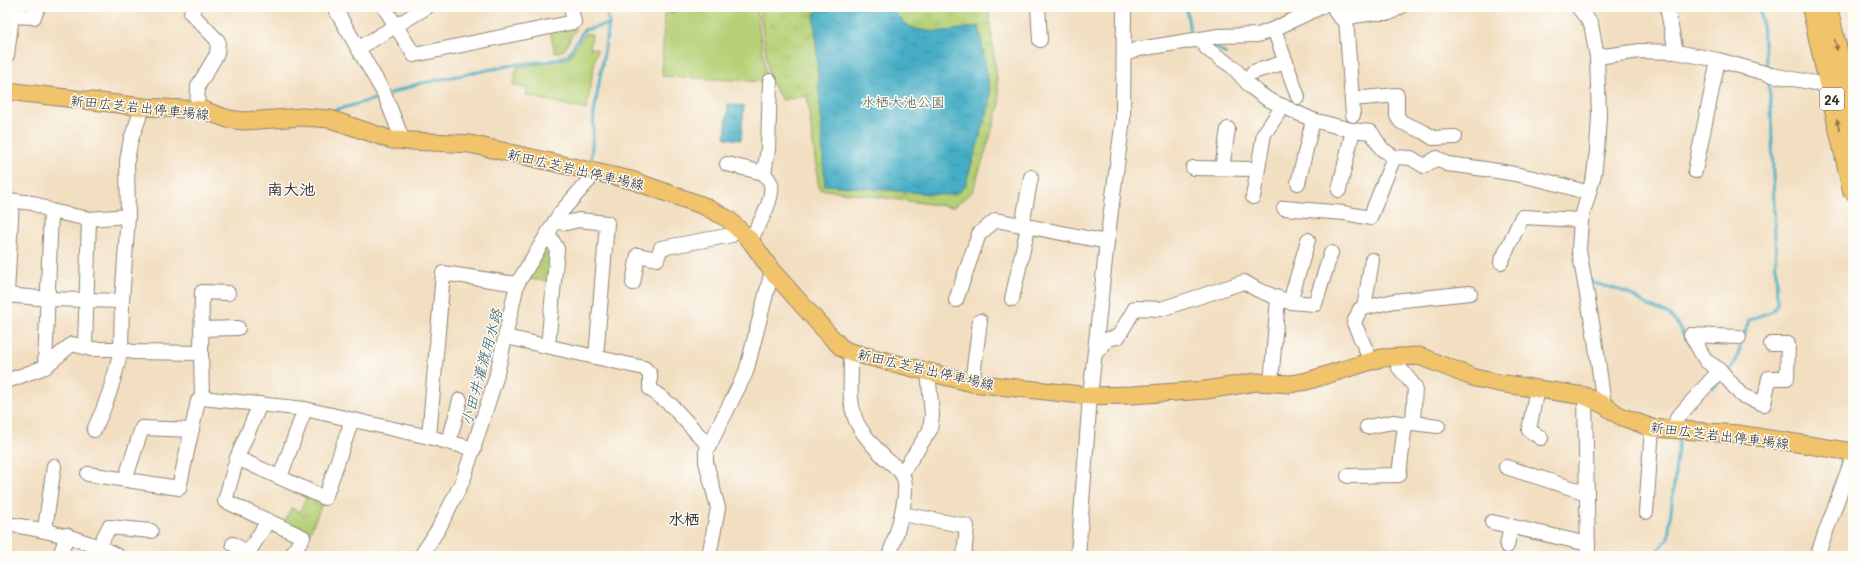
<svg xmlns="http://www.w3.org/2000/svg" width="1860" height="563" viewBox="0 0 1860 563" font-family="Mali,'Klee One',sans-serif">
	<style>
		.grass { fill: url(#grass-tufts); stroke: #707e50 }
		.pitch { fill: #b5d076; stroke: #707e50 }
		.water { fill: url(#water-ripples); stroke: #386c78 }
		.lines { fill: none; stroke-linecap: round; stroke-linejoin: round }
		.stream { stroke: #45adc5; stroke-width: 3 }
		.minor-casing { stroke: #8e8476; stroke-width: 16 }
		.major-casing { stroke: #8e8476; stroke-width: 19 }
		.highway-casing { stroke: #8e8476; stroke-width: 22 }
		.minor { stroke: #fff; stroke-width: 14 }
		.major { stroke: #f1c36a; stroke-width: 17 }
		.highway { stroke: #f1c36a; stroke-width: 20 }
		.oneway { fill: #8e774a }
		.labels { text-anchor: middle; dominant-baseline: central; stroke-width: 3; stroke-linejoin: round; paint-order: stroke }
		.shield { fill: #fdfcf7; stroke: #6a6a68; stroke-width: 1 }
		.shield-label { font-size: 13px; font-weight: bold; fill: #2b2b2b }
		.park-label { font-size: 14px; fill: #545d42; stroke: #fdfcf7 }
		.street-label { font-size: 14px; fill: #2b2b2b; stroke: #fdfcf7 }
		.water-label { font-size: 15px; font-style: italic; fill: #355f69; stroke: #fdfcf7 }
		.quarter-label { font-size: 16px; font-weight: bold; fill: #2b2b2b; stroke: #fdfcf7 }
	</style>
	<defs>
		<pattern id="grass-tufts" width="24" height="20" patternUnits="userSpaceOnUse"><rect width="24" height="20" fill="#b5d076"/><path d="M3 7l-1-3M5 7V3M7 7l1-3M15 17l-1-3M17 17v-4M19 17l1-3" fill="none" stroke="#9cb366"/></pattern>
		<pattern id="water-ripples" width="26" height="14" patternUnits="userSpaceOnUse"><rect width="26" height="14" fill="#45adc5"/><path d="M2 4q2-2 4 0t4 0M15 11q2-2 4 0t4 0" fill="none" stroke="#3a8da0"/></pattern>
	</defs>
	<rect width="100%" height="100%" fill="#fdfcf7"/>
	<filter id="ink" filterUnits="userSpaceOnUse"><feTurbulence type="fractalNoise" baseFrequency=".025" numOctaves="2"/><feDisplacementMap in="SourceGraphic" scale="8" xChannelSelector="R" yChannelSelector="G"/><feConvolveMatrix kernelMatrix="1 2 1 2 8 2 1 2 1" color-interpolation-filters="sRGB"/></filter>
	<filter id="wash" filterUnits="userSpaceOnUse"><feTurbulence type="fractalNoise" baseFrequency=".012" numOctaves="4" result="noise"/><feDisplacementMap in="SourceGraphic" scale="16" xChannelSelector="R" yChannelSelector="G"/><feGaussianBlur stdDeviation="0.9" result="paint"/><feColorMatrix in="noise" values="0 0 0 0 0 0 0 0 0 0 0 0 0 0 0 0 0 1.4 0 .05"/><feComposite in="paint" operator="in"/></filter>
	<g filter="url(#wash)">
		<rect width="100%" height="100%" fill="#f2dec0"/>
		<!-- grass -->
		<g class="grass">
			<path d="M759,7H988L1000,104L973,191L953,207L819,189L807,96L782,100L770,81Z"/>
			<path d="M574,25L575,30L564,50L555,53L550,31Z"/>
			<path d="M545,249L552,251L549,281L528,279Z"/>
			<path d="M307,495L323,502L309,534L284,522L291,508L300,512Z"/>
		</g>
		<!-- pitch -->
		<g class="pitch">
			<path d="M673,7H756L767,82L662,76L664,14L674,12Z"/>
			<path d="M585,34H592L590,48L597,49L586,110L526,95L527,89L513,85L517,67L546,63L569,58Z"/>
		</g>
		<!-- water -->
		<g class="water">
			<path d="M819,7H890C895,12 900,19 905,23C925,38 957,29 979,26L990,92V103L965,186C959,193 955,195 946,195L825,185L814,13L819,11Z"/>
			<path d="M728,104L744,106L741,140L725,138Z"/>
		</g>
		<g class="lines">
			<!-- stream -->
			<g class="stream">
				<path d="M1186,7L1191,37"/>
				<path d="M1760,7L1767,69"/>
				<path d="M1209,43L1226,54"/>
				<path d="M389,94L417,84L518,64L551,61L568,55L584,30L609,24"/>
				<path d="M1296,105L1324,116"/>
				<path d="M332,111L382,97"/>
				<path d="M591,162L594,113L609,24L606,7"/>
				<path d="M1590,279L1591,282L1626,292L1649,306L1669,314L1677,324L1686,339"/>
				<path d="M1744,336L1749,320L1773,311L1777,304L1771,108L1768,78"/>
				<path d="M1727,374L1736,361L1742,341"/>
				<path d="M1713,388L1722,379"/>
				<path d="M1652,556L1668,539L1679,438"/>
			</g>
		</g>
	</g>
	<g filter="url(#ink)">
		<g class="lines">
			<!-- minor casing -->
			<g class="minor-casing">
				<g id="minor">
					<path d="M194,7L191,13L218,41L217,54L198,86L197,110"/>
					<path d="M334,7L384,93L403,141"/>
					<path d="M384,7L414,55L574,22L571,7"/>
					<path d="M1038,7L1040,40"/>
					<path d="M1334,7L1337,14L1341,18L1374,13H1389L1400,7"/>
					<path d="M1578,7L1591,24L1597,57L1599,116L1597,150L1594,175L1581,220L1579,250L1595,339L1604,405"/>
					<path d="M1667,7L1676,52"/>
					<path d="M12,16L34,17L38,7"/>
					<path d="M1346,18L1353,115"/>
					<path d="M1274,29L1298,97"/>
					<path d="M1201,39L1207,49L1233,67L1251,87L1267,99L1313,120L1351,130L1371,132L1382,149L1394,157L1411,158L1424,166L1437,158L1447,164C1498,170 1539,177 1588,193"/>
					<path d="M359,48L427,7"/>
					<path d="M1124,54L1139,49L1219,36L1258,35L1274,29L1321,7"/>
					<path d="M7,55L13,7"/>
					<path d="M1597,57L1640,51L1676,52L1718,60L1772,75L1836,87"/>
					<path d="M1253,72L1286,62"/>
					<path d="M1352,99L1397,95V116L1401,122L1424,132L1433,138L1455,137"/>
					<path d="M143,107L131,139L127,161L128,216L122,301L121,349L133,352L201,353L202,398L305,409L429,437L443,273L517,284"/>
					<path d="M727,164L764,173"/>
					<path d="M1193,168L1257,169"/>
					<path d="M1222,168L1228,129"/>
					<path d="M1695,171L1718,60"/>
					<path d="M1298,183L1313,120"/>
					<path d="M1339,190L1353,130"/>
					<path d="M1253,197L1264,134L1283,106"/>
					<path d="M7,200L33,203L51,211L89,219L128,216"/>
					<path d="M1284,208L1344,213L1370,218L1394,157"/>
					<path d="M555,221L566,223L579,220L607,223L596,357"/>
					<path d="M1022,225L1031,177"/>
					<path d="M750,240C758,227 774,200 771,184C770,181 766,176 764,173L768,149L770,81"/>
					<path d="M1501,262L1522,217L1581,220"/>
					<path d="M633,283L638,255L657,259L661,248L732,235L739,229"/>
					<path d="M7,293L12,200"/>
					<path d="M7,295L49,299L122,301"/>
					<path d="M1278,298L1290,302L1315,304L1331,253"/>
					<path d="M1012,299L1028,227"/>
					<path d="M956,300L979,234L996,220L1107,242"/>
					<path d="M1290,302L1308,240"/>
					<path d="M1364,308L1372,260"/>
					<path d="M201,329L238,328"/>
					<path d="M506,337L644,368L650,374V389L671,405L708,445"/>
					<path d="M85,346L89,219"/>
					<path d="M548,346L557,249L548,233"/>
					<path d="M850,352C853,375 847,396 855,418C860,432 876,449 886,459C891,463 898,468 902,474C912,489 895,539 889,556"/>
					<path d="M201,353L202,292L228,293"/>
					<path d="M1095,354L1108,339L1118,337L1135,308L1161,309L1244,282L1258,290L1278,298L1271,383"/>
					<path d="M1371,361L1354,323L1360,309L1394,301L1470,293"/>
					<path d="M45,367L51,211"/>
					<path d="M1720,370L1741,395L1764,404L1769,378H1787L1788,344H1771"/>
					<path d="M7,381L45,367L72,344L91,349H121C115,378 107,404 94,430"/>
					<path d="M972,383L980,321"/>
					<path d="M1537,388L1529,430L1541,438"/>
					<path d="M1585,396L1588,556"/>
					<path d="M260,404L237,458L325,498L352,420"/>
					<path d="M1413,423L1438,426"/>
					<path d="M1367,427L1393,422L1405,424"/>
					<path d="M1674,429L1677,418L1720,370L1706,361L1691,335L1739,337"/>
					<path d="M429,437L474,449"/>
					<path d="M449,442L460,400"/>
					<path d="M237,458L225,501L303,537L291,556"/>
					<path d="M1506,467L1587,493"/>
					<path d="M902,473L930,430L932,415L928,371"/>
					<path d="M88,474L179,488L198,401L202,398"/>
					<path d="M1348,476L1399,475L1405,424L1413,423L1415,387L1398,366L1399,356"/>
					<path d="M280,477L305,409"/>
					<path d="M125,480L142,428L192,430"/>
					<path d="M1646,512L1652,428"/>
					<path d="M902,514L967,526L964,556"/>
					<path d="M1492,522L1588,544"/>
					<path d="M7,524C46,530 83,538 118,556"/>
					<path d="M45,529L54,466"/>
					<path d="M233,544L248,553"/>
					<path d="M1507,546L1511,526"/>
					<path d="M99,547L109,527L151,531"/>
					<path d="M60,556L67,535"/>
					<path d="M246,556L268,521"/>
					<path d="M421,556L439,528L463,480L496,378L517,284L561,212L597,171"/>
					<path d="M709,556L718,508L706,462V452L746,372L772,271"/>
					<path d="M1078,556L1090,396L1107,242L1123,119L1124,7"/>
					<path d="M1817,556L1853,457"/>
				</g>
			</g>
			<!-- major casing -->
			<g class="major-casing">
				<path id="major" d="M7,91L143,107L203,110L228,119L244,121L302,117L330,119L392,140L470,144L631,180L704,206L728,219L750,240L772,271L830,336L842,348L850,352L972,383L1090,396L1132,395L1206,390L1256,382L1290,384L1307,381L1381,358L1419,356L1475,378L1499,383L1585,396L1604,405L1620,416L1652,428L1738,434L1853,452"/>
			</g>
			<!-- highway casing -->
			<g class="highway-casing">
				<g id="highway">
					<path d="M1812,7L1853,190"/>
					<path d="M1827,7L1853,119"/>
				</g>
			</g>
			<!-- minor -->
			<use href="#minor" class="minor"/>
			<!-- major -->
			<use href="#major" class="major"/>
			<!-- highway -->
			<use href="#highway" class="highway"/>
		</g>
		<!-- one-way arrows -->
		<defs><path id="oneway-solid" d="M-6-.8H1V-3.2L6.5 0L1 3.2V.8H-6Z"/></defs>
		<g class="oneway">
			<use href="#oneway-solid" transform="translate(1836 45) rotate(77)"/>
			<use href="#oneway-solid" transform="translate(1838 125) rotate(-103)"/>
		</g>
	</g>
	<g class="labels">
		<!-- shield labels -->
		<rect class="shield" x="1820" y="88" width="24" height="22" rx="3"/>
		<g class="shield-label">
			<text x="1832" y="99">24</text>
		</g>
		<!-- park labels -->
		<g class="park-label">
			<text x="903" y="101">水栖大池公園</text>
		</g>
		<!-- street labels -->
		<g class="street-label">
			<text transform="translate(140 107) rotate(6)">新田広芝岩出停車場線</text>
			<text transform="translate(576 169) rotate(13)">新田広芝岩出停車場線</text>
			<text transform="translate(926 369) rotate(13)">新田広芝岩出停車場線</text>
			<text transform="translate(1720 435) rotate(7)">新田広芝岩出停車場線</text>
		</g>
		<!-- water labels -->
		<g class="water-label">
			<text transform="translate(481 367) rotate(-75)">小田井灌漑用水路</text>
		</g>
		<!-- quarter labels -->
		<g class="quarter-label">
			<text x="291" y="188">南大池</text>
			<text x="684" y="518">水栖</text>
		</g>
	</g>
	<!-- margin -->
	<rect width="1860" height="563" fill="none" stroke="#fdfcf7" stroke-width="24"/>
</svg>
